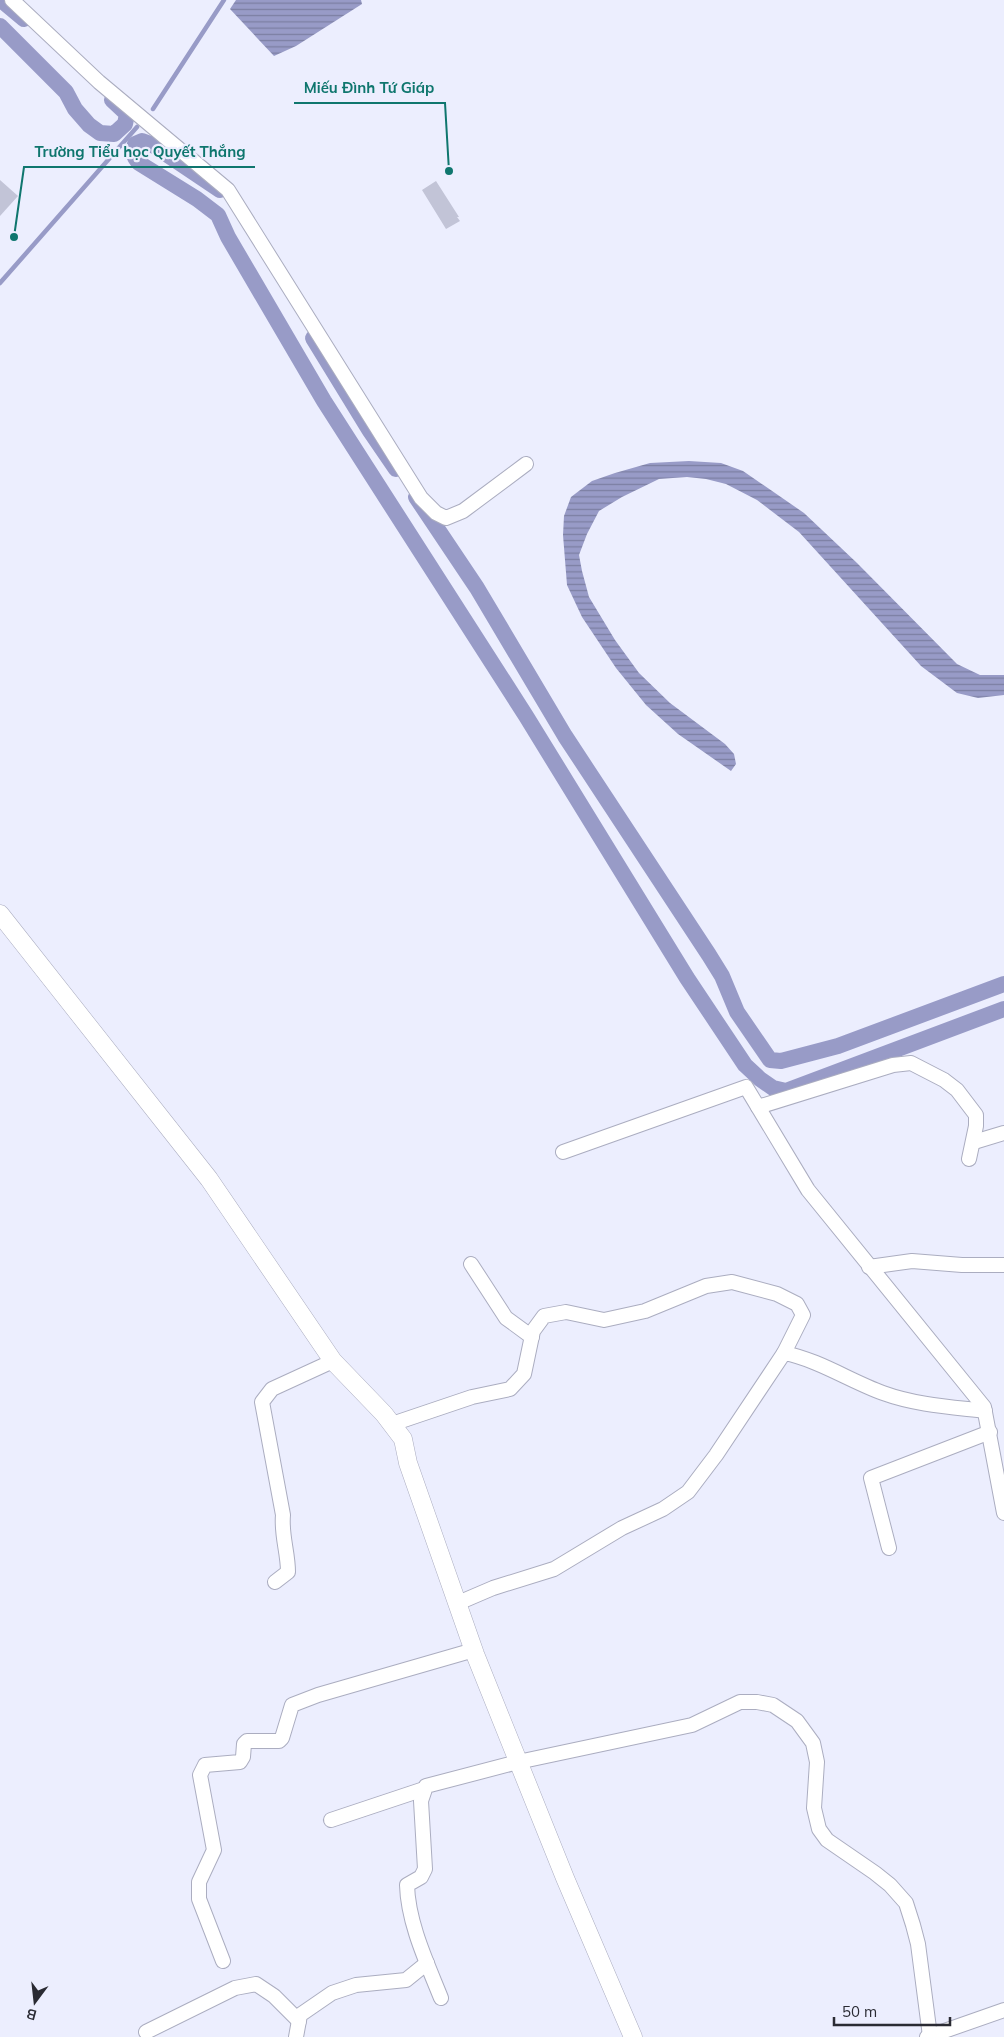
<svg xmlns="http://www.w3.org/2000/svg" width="1004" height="2037" viewBox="0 0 1004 2037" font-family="Mulish,sans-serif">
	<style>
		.water { fill: url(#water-rules) }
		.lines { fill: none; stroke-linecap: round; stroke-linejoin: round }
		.stream { stroke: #989bc7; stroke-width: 4.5 }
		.canal { stroke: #989bc7; stroke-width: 16 }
		.building { fill: #c2c4d7 }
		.minor-casing { stroke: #abadc0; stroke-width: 16 }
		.tertiary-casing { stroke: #abadc0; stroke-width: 19 }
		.minor { stroke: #fff; stroke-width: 14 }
		.tertiary { stroke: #fff; stroke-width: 18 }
		.leader { fill: none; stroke: #0f766e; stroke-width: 2 }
		.callout-dot { fill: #0f766e; stroke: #eceefe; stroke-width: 2 }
		.callout-label { font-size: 15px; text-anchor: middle; font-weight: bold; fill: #0f766e; stroke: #eceefe; stroke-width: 4.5; stroke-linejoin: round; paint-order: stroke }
	</style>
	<defs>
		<pattern id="water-rules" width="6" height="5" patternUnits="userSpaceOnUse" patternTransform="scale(1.25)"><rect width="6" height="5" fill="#989bc7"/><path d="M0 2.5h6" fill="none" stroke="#7c7fa2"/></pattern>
	</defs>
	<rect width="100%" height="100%" fill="#eceefe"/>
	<!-- water -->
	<g class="water">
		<path d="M236,0H361L362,4L296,46L274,56L230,9Z"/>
		<path d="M689,461L721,463L743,471L804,513L857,563L957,664L980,675H1004V695L978,698L957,693L921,666L799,532L757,500L726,484L706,479L687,477L659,479L622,497L599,511L587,534L579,555L582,571L589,597L615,640L639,673L670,703L725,744L734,754L736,764L731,771L678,734L646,705L616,668L582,617L567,585L563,535L564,516L571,497L592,481L615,473L650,463Z"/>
	</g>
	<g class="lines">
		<!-- stream -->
		<g class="stream">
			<path d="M153,109L224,0"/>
			<path d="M0,283L137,127"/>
		</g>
		<!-- canal -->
		<g class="canal">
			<path d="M1,0L24,19"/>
			<path d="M0,26L66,92L75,109L89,125L100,133L114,134L125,124L127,114L112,100"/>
			<path d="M220,190L153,145L142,141L135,144C132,152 133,156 139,163L197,199L218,215L228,237L324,401L526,716L687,978L745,1065L760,1079L773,1088L786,1091L1004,1009"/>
			<path d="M313,338L370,431L396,469"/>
			<path d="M416,497L477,588L565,736L709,955L722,976L737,1012L770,1060L781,1061L838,1046L1004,984"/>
		</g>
	</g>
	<!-- building -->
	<g class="building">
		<path d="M0,180L18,196L0,216Z"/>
		<path d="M436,181L459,217H457L460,221L446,229L422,190Z"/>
	</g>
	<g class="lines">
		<!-- minor casing -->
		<g class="minor-casing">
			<g id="minor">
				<path d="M12,0L99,82L228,190L421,498L436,513L446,518L463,511L526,464"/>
				<path d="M758,1107L893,1065L911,1063L944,1080L957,1090L976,1115V1126L969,1159"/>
				<path d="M974,1142L1004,1133"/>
				<path d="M563,1152L746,1087L808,1190L984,1407L1004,1513"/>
				<path d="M471,1264L506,1318L532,1337"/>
				<path d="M869,1267L912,1261L962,1265H1004"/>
				<path d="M392,1424L472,1397L510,1389L524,1374L533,1331L544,1316L566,1312L604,1320L645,1311L706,1286L732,1282L777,1294L797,1304L803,1315L784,1353"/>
				<path d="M889,1548L871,1478L990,1432"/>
				<path d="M275,1582L288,1572C288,1552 281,1535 283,1515L262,1402L272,1389L333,1361"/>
				<path d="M458,1603L493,1588L554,1569L622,1528L663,1509L688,1492L716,1455L784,1353C819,1360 850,1381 883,1393C916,1405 951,1407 985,1411"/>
				<path d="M331,1820L424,1789"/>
				<path d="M223,1961L199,1899V1882L214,1850L200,1775L205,1765L240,1762L243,1757L244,1744L247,1741H279L282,1738L292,1705L318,1695L474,1650"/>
				<path d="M441,1998C427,1963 408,1923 407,1885L421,1877L425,1869L421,1801L426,1786L518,1762L692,1725L740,1702H757L773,1705L797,1721L813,1743L817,1762L814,1808L819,1829L827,1840L875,1873L890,1885L906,1903L913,1925L918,1944L930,2036"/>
				<path d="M146,2032L235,1988L256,1984L274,1996L299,2021"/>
				<path d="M296,2037L300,2015L332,1993L356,1985L406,1980L427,1963"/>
				<path d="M927,2037L1004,2010"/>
			</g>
		</g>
		<!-- tertiary casing -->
		<g class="tertiary-casing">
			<path id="tertiary" d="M0,914L209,1179L333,1361L384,1414L403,1439L408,1463L475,1654L565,1878L633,2037"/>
		</g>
		<!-- minor -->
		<use href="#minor" class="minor"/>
		<!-- tertiary -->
		<use href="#tertiary" class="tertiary"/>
	</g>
	<!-- callouts -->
	<path class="leader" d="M449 171L445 103H294M14 237L24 167H255"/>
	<g class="callout-dot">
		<circle cx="449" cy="171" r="5"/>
		<circle cx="14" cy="237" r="5"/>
	</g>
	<g class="callout-label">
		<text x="369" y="93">Miếu Đình Tứ Giáp</text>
		<text x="140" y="157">Trường Tiểu học Quyết Thắng</text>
	</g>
	<!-- north arrow -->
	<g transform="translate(35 2002) rotate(195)" stroke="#eceefe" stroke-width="4" paint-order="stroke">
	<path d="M0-4L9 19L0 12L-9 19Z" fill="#2a2b33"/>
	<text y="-8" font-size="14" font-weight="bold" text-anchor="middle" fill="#2a2b33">B</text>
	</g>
	<!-- scale -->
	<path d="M834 2017v8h116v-8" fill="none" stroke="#2a2b33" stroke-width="2.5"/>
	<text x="842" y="2017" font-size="15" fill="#2a2b33" stroke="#eceefe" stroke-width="4" paint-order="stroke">50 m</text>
</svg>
